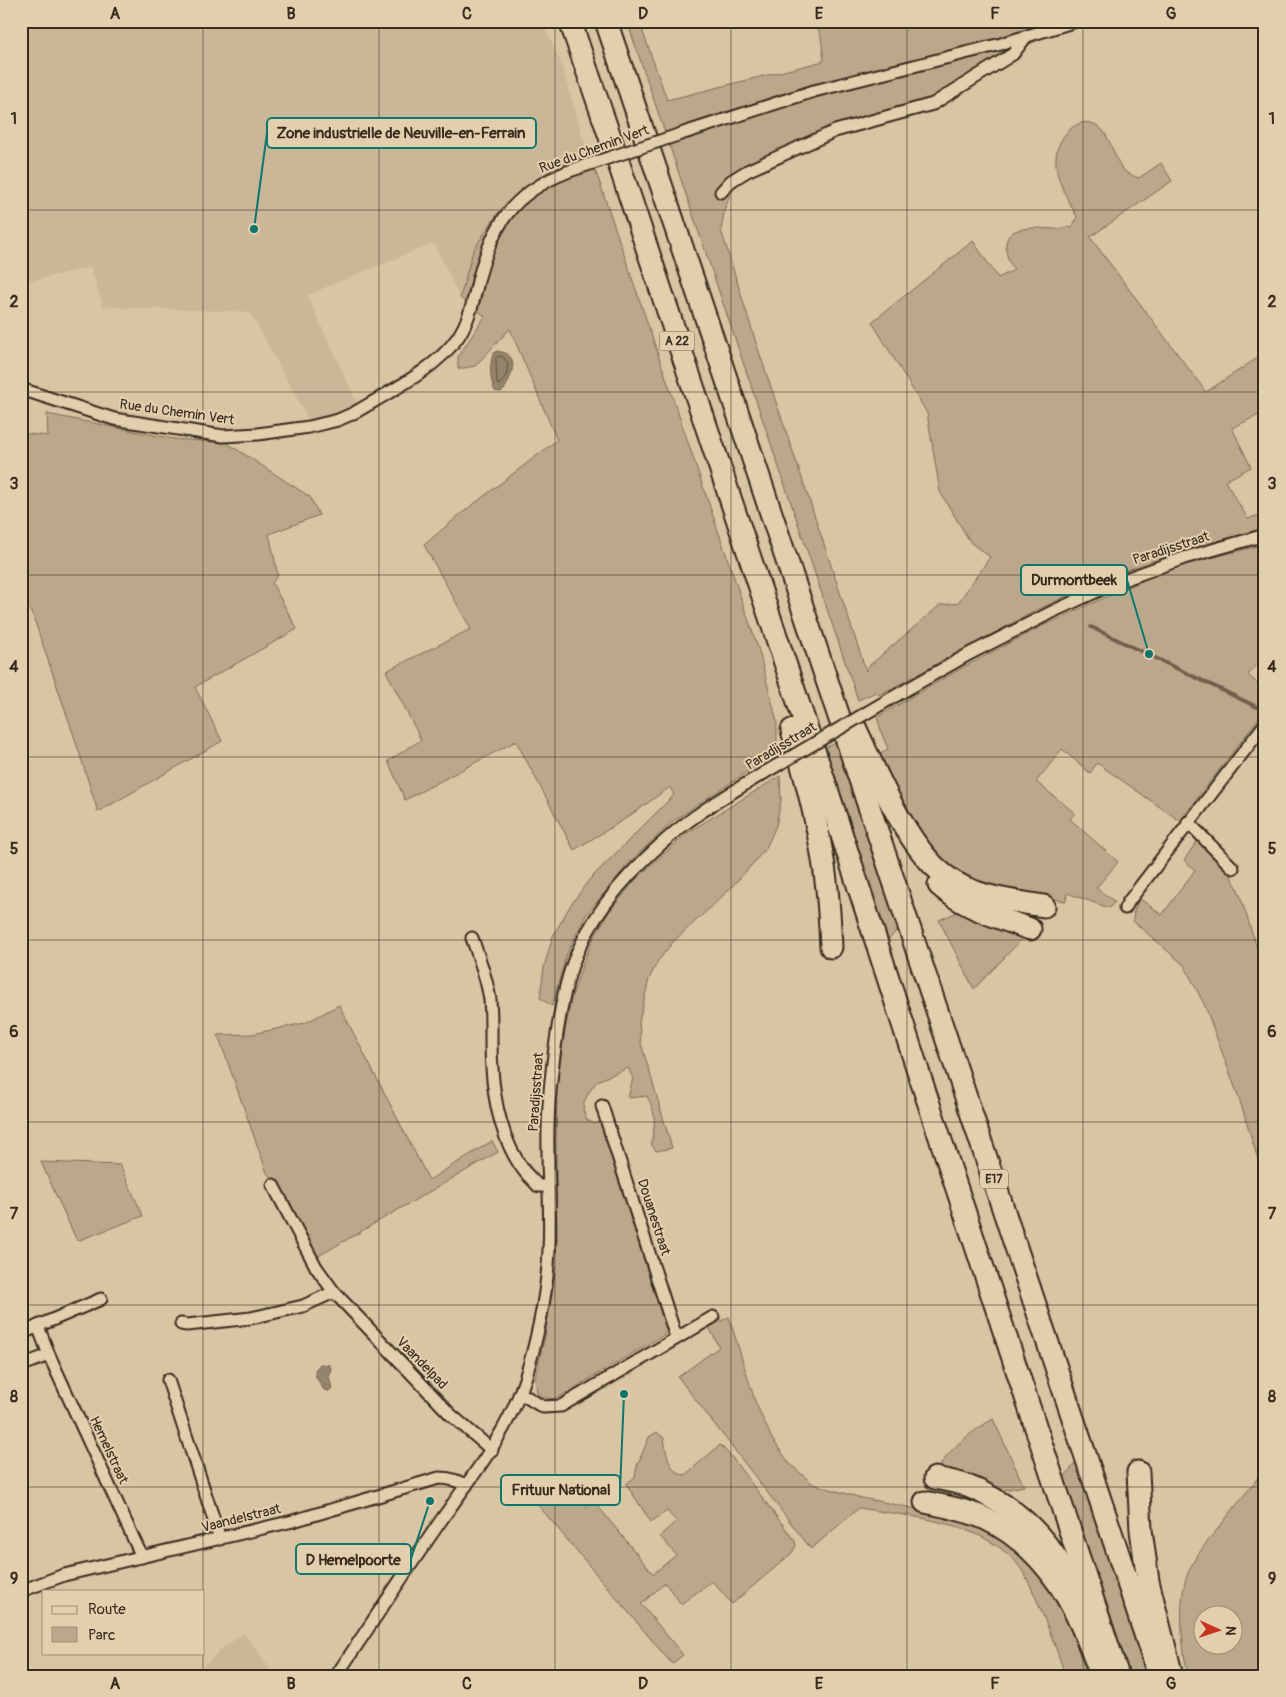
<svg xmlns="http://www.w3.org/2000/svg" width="1286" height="1697" viewBox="0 0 1286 1697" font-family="Pangolin,sans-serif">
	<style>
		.built { fill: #cab797 }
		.green { fill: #bba88b; stroke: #7b6954; fill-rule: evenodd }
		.water { fill: #95836b; stroke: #715f4c }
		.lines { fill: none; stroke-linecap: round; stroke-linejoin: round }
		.shore { stroke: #5f4e3d; stroke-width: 1 }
		.stream { stroke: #715f4c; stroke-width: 4 }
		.minor-casing { stroke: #3b2a1e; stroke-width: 15 }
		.motorway-casing { stroke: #3b2a1e; stroke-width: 25 }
		.minor { stroke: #e2cfad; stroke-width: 11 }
		.motorway { stroke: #e2cfad; stroke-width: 21 }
		.minor-bridge-casing { stroke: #3b2a1e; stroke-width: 15; stroke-linecap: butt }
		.minor-bridge { stroke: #e2cfad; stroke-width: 11 }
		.grid { fill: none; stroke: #3b2a1e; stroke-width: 1; stroke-opacity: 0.55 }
		.labels { text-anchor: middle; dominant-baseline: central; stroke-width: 4; stroke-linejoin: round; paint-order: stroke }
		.shield { fill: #e2cfad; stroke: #6d5c49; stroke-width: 1 }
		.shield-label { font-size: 12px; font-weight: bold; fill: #3b2a1e }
		.street-label { font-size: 14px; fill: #3b2a1e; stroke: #e2cfad }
		.leader { fill: none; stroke: #0f766e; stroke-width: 2 }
		.callout-dot { fill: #0f766e; stroke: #e2cfad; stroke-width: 2 }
		.callout { fill: #e2cfad; stroke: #0f766e; stroke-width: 2 }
		.callout-label { font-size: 15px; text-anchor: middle; font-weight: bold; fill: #3b2a1e }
		.neatline { fill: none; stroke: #3b2a1e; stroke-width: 2 }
		.grid-label { font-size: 16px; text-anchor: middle; font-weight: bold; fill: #3b2a1e }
	</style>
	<rect width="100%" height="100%" fill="#d8c5a4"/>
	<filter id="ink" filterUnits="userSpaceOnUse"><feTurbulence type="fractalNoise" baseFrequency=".02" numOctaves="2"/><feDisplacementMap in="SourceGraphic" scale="10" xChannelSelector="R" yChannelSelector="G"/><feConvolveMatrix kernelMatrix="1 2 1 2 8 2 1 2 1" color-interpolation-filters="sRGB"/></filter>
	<g filter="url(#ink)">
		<!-- built -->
		<g class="built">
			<path d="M21,21H542L560,61L588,154L551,170L526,186L473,251L460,298L434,243L307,295L357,403L337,415L310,422L250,312L103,307L91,267L21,283Z"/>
			<path d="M244,1633L275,1676H192L223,1648Z"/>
		</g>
		<!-- green -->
		<g class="green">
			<path d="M627,21H639L667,100L824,61L821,37L815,21H1058L1061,30L1000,57L934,99L839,124L788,146L789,156L743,178L731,193L725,208L721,230L757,346L810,502L866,671L870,665L940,605L958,603L990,557L971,543L940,492L927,413L872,322L973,241L998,278L1014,270C1008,260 1006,257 1006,245C1006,221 1047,230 1061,229C1065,228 1069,227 1073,226L1077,217C1063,190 1043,160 1067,132C1074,125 1082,121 1091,123C1110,127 1112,157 1123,169C1126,174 1134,176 1139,178L1161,163L1172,181L1090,237L1206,392L1265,353V412L1232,428L1251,467L1225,481L1248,519L1265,513V528L1214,542L1111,575L1037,610L879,695L876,692L858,700Z"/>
			<path d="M588,154L598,178L759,651L777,722V752L673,821L629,863L586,915L567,953L552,1006L540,998L544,967L553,936L570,906L589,880L674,795L670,787L625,819L574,850L516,741L405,800L388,761L421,740L386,671L471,629L424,545L457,517L557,440L510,329L475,366L458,369V357L485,316L460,298L473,251L497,214L526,186L551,170Z"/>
			<path d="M47,414L174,439L227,443L310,497L319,515L269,534L278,575L272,583L297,629L195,687L222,741L98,812L74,736L33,616L21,594V433L48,436Z"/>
			<path d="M1265,544V576L1262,579L1260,589L1265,604V655L1248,675L1265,690V710L1180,821L1097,763L1090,773L1062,749L1036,782L1075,813L1070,819L1118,862L1096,888L1115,902L1109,908L1067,893L1066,901L984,888L948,869L931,853L898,794L880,753L888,749L882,734L877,717L960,669L1042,626L1155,575L1188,564Z"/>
			<path d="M838,742L900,926L886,943L823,749Z"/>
			<path d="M780,776L781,800L776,826L766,848L750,867L726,893L673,942L658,961L649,979L639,1022L641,1043L672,1148L656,1151L651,1144C655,1124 657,1115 647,1096L628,1098L633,1078L628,1068L597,1081L589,1092L584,1102L583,1109L587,1120L595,1124L600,1122L667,1333L559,1397C550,1400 544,1399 537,1393L535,1378L545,1336L553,1287L557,1240L556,1164L557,1084L563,1041L572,996L582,966L593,939L609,912L637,878L687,833Z"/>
			<path d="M1198,840L1216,857L1229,873L1238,889L1265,973V1182L1239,1098L1205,1006L1184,965L1133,921L1134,911L1139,898L1162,915L1195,870L1184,860Z"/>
			<path d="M962,910L1027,934L974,989L939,920Z"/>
			<path d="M339,1005L429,1180L492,1141L498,1152L315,1258L276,1182L267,1173L218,1035L252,1034L305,1023Z"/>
			<path d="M41,1162L120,1165L143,1216L77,1241Z"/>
			<path d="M729,1317L755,1401L772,1439L790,1464L813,1484L861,1498L878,1501L975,1521L998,1533L1040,1572L1066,1615L1087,1676H1065C1059,1655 1051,1635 1043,1615C1035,1597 1028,1576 1015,1561C976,1520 911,1517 859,1508L811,1549L678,1377L719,1347L709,1327Z"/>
			<path d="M993,1419L1024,1486L999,1491L937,1471C950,1447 970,1433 993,1419Z"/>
			<path d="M657,1432L664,1438C666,1452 669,1474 685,1475L720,1445L730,1455L795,1541L796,1546L792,1553L732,1604L712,1581L681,1604L665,1583L641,1604L683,1655L672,1664L538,1505L564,1483L585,1507L593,1500L653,1574L676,1555L660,1536L676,1521L667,1511L651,1522L626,1484L635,1477L637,1466L649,1437Z"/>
			<path d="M1080,1457L1150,1676H1128L1063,1479Z"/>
			<path d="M1265,1468V1676H1188C1182,1649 1177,1598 1188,1573C1195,1556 1208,1541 1220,1526C1235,1507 1250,1488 1265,1468ZM1204,1614H1234V1644H1204Z"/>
		</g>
		<!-- water -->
		<g class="water">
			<path d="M496,351C522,353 512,375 504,390L500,392L495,391C490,383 488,357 496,351Z"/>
			<path d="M320,1364L329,1365L331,1368L329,1377L332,1388L329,1391L324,1390L316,1377L315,1370Z"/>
		</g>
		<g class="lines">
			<!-- shore -->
			<path class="shore" d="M499,356L503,357L508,363L506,376L499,385L497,384L496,359Z"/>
			<!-- stream -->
			<path class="stream" d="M1091,627L1257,707L1262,705L1265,702"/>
			<!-- minor casing -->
			<g class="minor-casing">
				<g id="minor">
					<path d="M687,132L814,91L1001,44L1076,21"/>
					<path d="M721,192L731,181L747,171L835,131L933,104L1013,54L1025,38"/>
					<path d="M21,389L114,419L223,436L258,434L309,427L338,420L354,413C387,393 437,369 458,337C470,319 474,298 479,277C495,217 519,188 578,168"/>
					<path d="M890,699L969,654L1056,610L1115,583L1184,558L1265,535"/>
					<path d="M1188,822L1233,868"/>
					<path d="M1125,908L1129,901L1265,724"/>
					<path d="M472,938C479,958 487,978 490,1000C492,1022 490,1045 492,1068C494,1103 503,1144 525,1172C529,1177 534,1181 538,1186H549"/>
					<path d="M602,1106L676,1337"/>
					<path d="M273,1185L316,1267L334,1292L451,1415L492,1450"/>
					<path d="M101,1299L38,1326L49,1355L142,1557"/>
					<path d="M181,1324L187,1325L251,1318L303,1306L334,1292"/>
					<path d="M21,1334L38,1326"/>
					<path d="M21,1363L25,1364L49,1355"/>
					<path d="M168,1380C185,1433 203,1485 220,1539"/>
					<path d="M520,1393L543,1407L561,1406L713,1317"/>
					<path d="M21,1591L64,1575L293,1521L439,1478C450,1478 458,1480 466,1486"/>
					<path d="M336,1676C371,1624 406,1571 442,1519C475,1472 507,1434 525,1379C538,1337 547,1294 549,1250C551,1217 548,1183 548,1150C547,1111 551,1073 557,1034C561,1007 566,978 577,953C598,904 636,865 676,831C703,809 734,791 764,773"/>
				</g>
			</g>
			<!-- motorway casing -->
			<g class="motorway-casing">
				<g id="motorway">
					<path d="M570,21L610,137L826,786L920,1077L1118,1676"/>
					<path d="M606,21L714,342L1159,1676"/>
					<path d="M855,727C875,771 901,832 934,866C946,878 961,887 976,892C997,900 1022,902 1044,906"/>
					<path d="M792,730C807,782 821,835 827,889C829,908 830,927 831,947"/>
					<path d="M939,885C964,908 998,917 1030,929"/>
					<path d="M1138,1472L1141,1530L1148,1581L1172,1676"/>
					<path d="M935,1478C945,1480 956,1482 965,1485C1027,1509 1061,1554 1085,1613"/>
					<path d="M925,1502C945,1506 965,1510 984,1518C1050,1549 1079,1611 1101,1676"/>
				</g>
			</g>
			<!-- minor -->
			<use href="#minor" class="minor"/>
			<!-- motorway -->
			<use href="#motorway" class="motorway"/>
			<!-- minor-bridge casing -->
			<g class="minor-bridge-casing">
				<g id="minor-bridge">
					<path d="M578,168L687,132"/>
					<path d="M764,773L890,699"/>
				</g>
			</g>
			<!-- minor-bridge -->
			<use href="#minor-bridge" class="minor-bridge"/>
		</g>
	</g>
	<!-- grid -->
	<path class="grid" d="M203,21V1591M379,21V1676M555,21V1676M731,21V1676M907,21V1676M1083,21V1676M21,210H1265M21,392H1265M21,575H1265M21,757H1265M21,940H1265M21,1122H1265M21,1305H1265M21,1487H1265M203,1653V1676"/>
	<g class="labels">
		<!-- shield labels -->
		<g class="shield">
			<rect x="659.5" y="331.5" width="35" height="19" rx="4"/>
			<rect x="980" y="1169.5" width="28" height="19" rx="4"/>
		</g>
		<g class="shield-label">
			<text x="677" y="341">A 22</text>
			<text x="994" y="1179">E17</text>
		</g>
		<!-- street labels -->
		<g class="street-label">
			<text transform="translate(594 149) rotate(-20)">Rue du Chemin Vert</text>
			<text transform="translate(177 412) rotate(8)">Rue du Chemin Vert</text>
			<text transform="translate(1171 548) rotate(-18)">Paradijsstraat</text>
			<text transform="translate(781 746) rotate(-31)">Paradijsstraat</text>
			<text transform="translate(536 1092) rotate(-86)">Paradijsstraat</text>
			<text transform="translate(654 1217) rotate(72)">Douanestraat</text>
			<text transform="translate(422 1363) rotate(46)">Vaandelpad</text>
			<text transform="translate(109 1450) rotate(65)">Hemelstraat</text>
			<text transform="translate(241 1518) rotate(-14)">Vaandelstraat</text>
		</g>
	</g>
	<!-- callouts -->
	<path class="leader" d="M254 229L267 133M1149 654L1127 580M624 1394L620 1490M430 1501L411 1559"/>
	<g class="callout-dot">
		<circle cx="254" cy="229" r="5"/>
		<circle cx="1149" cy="654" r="5"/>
		<circle cx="624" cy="1394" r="5"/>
		<circle cx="430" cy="1501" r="5"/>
	</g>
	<g class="callout">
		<rect x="267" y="118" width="269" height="30" rx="5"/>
		<rect x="1021" y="565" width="106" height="30" rx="5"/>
		<rect x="501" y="1475" width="119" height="30" rx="5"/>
		<rect x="296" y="1544" width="115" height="30" rx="5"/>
	</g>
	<g class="callout-label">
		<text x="401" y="138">Zone industrielle de Neuville-en-Ferrain</text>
		<text x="1074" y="585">Durmontbeek</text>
		<text x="561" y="1495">Frituur National</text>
		<text x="353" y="1565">D Hemelpoorte</text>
	</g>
	<!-- margin -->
	<rect width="1286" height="1697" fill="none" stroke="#e2cfad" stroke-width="55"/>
	<!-- legend -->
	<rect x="42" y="1590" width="162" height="65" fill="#e2cfad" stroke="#9f8d74"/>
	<rect x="52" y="1606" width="25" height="8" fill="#e2cfad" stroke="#9f8d74"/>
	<text x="88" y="1614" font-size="15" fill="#3b2a1e">Route</text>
	<rect x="52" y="1627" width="25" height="15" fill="#bba88b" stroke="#9f8d74"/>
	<text x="88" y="1640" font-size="15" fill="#3b2a1e">Parc</text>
	<!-- north arrow -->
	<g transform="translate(1218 1630) rotate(93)"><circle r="24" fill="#e2cfad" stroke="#9f8d74"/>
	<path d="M0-4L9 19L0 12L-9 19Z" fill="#c8321e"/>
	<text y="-8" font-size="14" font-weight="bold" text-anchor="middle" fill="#3b2a1e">N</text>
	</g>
	<rect x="28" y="28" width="1230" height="1642" class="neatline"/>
	<g class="grid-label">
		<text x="115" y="19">A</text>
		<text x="291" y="19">B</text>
		<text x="467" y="19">C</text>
		<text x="643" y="19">D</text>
		<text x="819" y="19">E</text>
		<text x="995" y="19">F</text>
		<text x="1171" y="19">G</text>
		<text x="14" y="124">1</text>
		<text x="1272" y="124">1</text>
		<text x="14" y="307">2</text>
		<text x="1272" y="307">2</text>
		<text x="14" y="489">3</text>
		<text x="1272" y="489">3</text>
		<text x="14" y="672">4</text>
		<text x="1272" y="672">4</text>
		<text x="14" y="854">5</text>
		<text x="1272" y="854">5</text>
		<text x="14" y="1037">6</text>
		<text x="1272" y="1037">6</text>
		<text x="14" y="1219">7</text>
		<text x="1272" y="1219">7</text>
		<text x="14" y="1402">8</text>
		<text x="1272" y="1402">8</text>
		<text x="14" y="1584">9</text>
		<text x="1272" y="1584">9</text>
		<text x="115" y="1689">A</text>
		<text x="291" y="1689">B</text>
		<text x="467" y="1689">C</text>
		<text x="643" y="1689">D</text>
		<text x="819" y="1689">E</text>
		<text x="995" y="1689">F</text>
		<text x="1171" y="1689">G</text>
	</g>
</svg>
